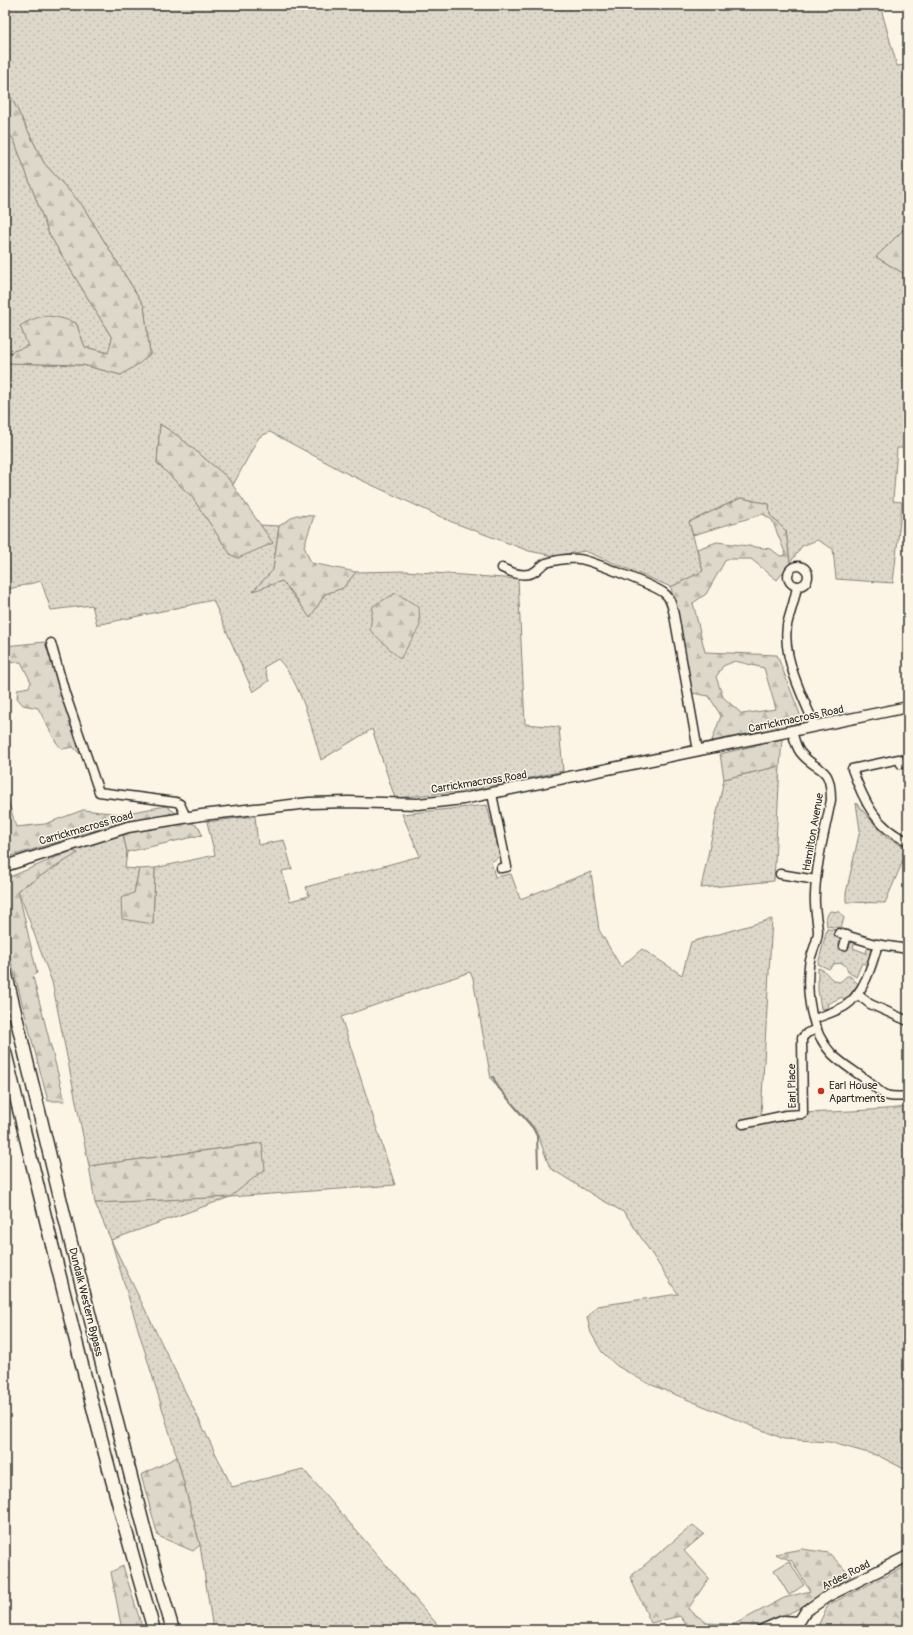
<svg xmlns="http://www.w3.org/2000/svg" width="913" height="1635" viewBox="0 0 913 1635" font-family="Pangolin,sans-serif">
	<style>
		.grass { fill: url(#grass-dots); stroke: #84827a }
		.forest { fill: url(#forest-firs); stroke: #84827a; fill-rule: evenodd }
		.garden { fill: #ded8ca; stroke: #84827a }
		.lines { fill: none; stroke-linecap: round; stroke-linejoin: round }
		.stream { stroke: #7d7b74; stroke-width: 2 }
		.minor-casing { stroke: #2b2b2b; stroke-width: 11 }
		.major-casing { stroke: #2b2b2b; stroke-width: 13 }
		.highway-casing { stroke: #2b2b2b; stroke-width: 15 }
		.minor { stroke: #fcf5e5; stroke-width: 8 }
		.major { stroke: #fcf5e5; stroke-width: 10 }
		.highway { stroke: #fcf5e5; stroke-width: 12 }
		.poi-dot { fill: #c8321e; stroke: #fcf5e5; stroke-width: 1.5 }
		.labels { text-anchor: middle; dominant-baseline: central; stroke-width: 3; stroke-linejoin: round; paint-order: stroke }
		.street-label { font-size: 11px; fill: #2b2b2b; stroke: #fcf5e5 }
		.poi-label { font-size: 11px; fill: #2b2b2b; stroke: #fcf5e5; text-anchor: start }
	</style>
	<defs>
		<pattern id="grass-dots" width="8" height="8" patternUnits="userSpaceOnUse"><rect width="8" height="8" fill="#ded8ca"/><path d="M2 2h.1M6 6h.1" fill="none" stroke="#bfbaae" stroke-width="1.8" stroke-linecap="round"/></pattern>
		<pattern id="forest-firs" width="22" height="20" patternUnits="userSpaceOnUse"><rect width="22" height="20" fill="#ded8ca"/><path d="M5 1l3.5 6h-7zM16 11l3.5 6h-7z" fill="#bfbaae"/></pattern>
	</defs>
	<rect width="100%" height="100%" fill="#fcf5e5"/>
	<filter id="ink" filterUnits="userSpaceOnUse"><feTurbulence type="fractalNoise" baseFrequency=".025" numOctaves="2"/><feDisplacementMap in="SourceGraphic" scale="8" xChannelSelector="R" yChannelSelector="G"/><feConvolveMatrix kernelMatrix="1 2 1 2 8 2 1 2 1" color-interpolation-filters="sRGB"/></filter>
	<g filter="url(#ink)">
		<!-- grass -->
		<g class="grass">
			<path d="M5,5H880L897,66L908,65V230H903L876,257L908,276V448H897L893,501L902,502L901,512L893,583L836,579L833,549L817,540L802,546L790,563L786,531L770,515L769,504L741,498L689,522L703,571L671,587L585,551L554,556L529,551L452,522L348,474L270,432L259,437L233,485L227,477L178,436L160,424L157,463L192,497L231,555L273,543L260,525L279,526L273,570L254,590L282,581L310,617L325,594L343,588L356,572L405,571L518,579L525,724L559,727L563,771L473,790L395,798L372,729L321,760C312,729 301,682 278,659L264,667L269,681L253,692L213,600L97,625L92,605L51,610L41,581L5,590V363L83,365L121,375L150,354L144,306L82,205L44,163L11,97L5,91Z"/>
			<path d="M5,129L14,140L49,234L112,338L109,353L85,347L76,323L20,326L29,346L5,354Z"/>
			<path d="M780,766L774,881L701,888L724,779Z"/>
			<path d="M856,803L886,837L908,849L885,903L846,902V893L860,830Z"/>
			<path d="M487,805L500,856L491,862L495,877L511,874L520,899L591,872L599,930L621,967L642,949L682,975L691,942L772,919L761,1115C810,1112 859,1112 908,1107V1471L879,1456L829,1442L784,1439L647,1383L617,1366L602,1352L591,1333L587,1318L597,1306L678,1294L625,1213L595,1196L550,1168L536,1130L491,1079L473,979L470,972L341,1017L395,1185L230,1197L111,1240L232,1487L303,1469L442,1630H213L200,1545L177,1457L111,1240L95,1203L230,1197L262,1143L89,1166L52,982L18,890L77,853L71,851L123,834L127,852L125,868L139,869L134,893L153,924L155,868L215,855L207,822L255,816L258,845L284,840L292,869L282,871L290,901L309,896L306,887L420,856L402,814Z"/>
			<path d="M830,911L840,912L844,918L841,928L827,926L826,917Z"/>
			<path d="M827,929L839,930L838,935L847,948L853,941H855L853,948L866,953L868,946L871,949L868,965L862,963L856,977L848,972L846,966L842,963L834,964L829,969L818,964Z"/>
			<path d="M818,968C828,970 829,982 840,982L847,976H850L858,984L845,1001L842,997L827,1004L828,1008L821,1009L818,990Z"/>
		</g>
		<!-- forest -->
		<g class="forest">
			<path d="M5,91L11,97L44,163L82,205L144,306L150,354L140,363L121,375L83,365L5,363V354L28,346L20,326C42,312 53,315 76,323L85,347L108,353L112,338L49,234L14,140L5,129Z"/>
			<path d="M903,230H908V276L876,257Z"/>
			<path d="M160,424L178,436L227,477L273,543L238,558L231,555L192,497L157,463Z"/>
			<path d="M741,498L769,504L770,515L786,531L790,563L777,580L751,559H726L706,594L693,603L705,652L777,655L803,722L711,743L721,716L709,696L692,693L671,587L703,571L697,549L717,542L771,549L780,556L786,555L772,520L763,514L693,535L689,522ZM735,661L764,668L776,709L742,714L723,697L716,677L723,666Z"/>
			<path d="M296,515L314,516L304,546L311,563L356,572L343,588L325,594L310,618L295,596L282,581L253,591L273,570L279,526Z"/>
			<path d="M396,593L419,607L420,626L400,659L370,630L373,606Z"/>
			<path d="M45,642L80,754L73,747L62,749L56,742L38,708L23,705L17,698L18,689L29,687L31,682L21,662L5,663V646Z"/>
			<path d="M782,739L780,766L724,779L720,754Z"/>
			<path d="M5,790L16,827L45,824L83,810L121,814L166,806L176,813L103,828L5,858Z"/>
			<path d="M190,822L199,827L202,835L127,852L123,834L150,827Z"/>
			<path d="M71,851L78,853L18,890L37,973L33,977L65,1101H48L5,938V879Z"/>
			<path d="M155,868L153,924L122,919L121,898L134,893L139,869Z"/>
			<path d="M262,1143L265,1169L230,1197L95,1203L89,1166Z"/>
			<path d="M177,1457L200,1545L193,1551L158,1536L141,1475Z"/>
			<path d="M693,1525L704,1534L684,1551L709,1578L688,1609L707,1623L735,1624L784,1598L810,1591L792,1561L775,1554L802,1549L829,1553L851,1576L800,1608L755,1630H690L680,1616L651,1623L630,1577Z"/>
			<path d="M908,1565V1585L903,1588L908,1630H816L828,1605Z"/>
			<path d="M123,1566L143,1630H122L111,1572Z"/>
		</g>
		<!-- garden -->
		<path class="garden" d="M789,1561L804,1585L789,1595L774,1570Z"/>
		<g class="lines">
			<!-- stream -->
			<path class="stream" d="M493,1077L498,1087L533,1128L537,1136L538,1167"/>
			<!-- minor casing -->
			<g class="minor-casing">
				<g id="minor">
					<circle cx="798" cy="576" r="10"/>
					<path d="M502,568C510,572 524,578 534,572C538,570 541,565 546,563C556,560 568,558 579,559C587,559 657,587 664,593C671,598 672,607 674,615L698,751"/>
					<path d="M797,586C795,600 790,612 787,625C782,658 803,697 815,726"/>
					<path d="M51,643L65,693L99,792L176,802L180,804L186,817"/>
					<path d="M792,731C794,738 796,747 800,752C817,774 831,762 831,800C825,831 816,863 815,895C814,907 817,919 818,931C818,943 810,954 809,966C806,995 811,1032 832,1054C841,1063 851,1069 861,1076C883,1091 878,1099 908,1096"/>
					<path d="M901,764L899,759L852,769C863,799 876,829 908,841"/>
					<path d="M492,794L507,867L501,868"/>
					<path d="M780,874L816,880"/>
					<path d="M839,933L875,944L908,949"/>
					<path d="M844,946L847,935"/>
					<path d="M857,994L870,1004L908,1021"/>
					<path d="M814,1019C824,1015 835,1012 845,1006C864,994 872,965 878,944"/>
					<path d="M743,1124L786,1115L803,1114L802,1038L807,1033L817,1029"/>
					<path d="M798,1630L799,1622"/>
				</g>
			</g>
			<!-- major casing -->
			<g class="major-casing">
				<g id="major">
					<path d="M5,866L128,827L202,815L309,803L348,802L418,804L463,799L908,707"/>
					<path d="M762,1630L783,1621L799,1622L806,1611L828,1596L908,1556"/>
				</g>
			</g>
			<!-- highway casing -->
			<g class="highway-casing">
				<g id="highway">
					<path d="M5,971L71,1243L151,1555L173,1630"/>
					<path d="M5,1052C52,1245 98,1439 154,1630"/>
				</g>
			</g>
			<!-- minor -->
			<use href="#minor" class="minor"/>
			<!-- major -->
			<use href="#major" class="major"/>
			<!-- highway -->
			<use href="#highway" class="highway"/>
		</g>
	</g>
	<!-- markers -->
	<circle class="poi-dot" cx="821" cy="1091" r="4"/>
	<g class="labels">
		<!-- street labels -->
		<g class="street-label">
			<text transform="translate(796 719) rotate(-12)">Carrickmacross Road</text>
			<text transform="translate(479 782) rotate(-9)">Carrickmacross Road</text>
			<text transform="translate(86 828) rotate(-16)">Carrickmacross Road</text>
			<text transform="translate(813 832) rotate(-80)">Hamilton Avenue</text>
			<text transform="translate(792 1086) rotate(-91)">Earl Place</text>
			<text transform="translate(86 1302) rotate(76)">Dundalk Western Bypass</text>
			<text transform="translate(846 1575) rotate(-27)">Ardee Road</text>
		</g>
		<!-- poi labels -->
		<g class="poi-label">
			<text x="829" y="1085">Earl House<tspan x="829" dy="13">Apartments</tspan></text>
		</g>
	</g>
	<!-- margin -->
	<rect width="913" height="1635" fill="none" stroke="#fcf5e5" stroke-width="20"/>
	<rect x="10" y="10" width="893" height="1615" fill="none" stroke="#2b2b2b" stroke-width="1.5" filter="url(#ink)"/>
</svg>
